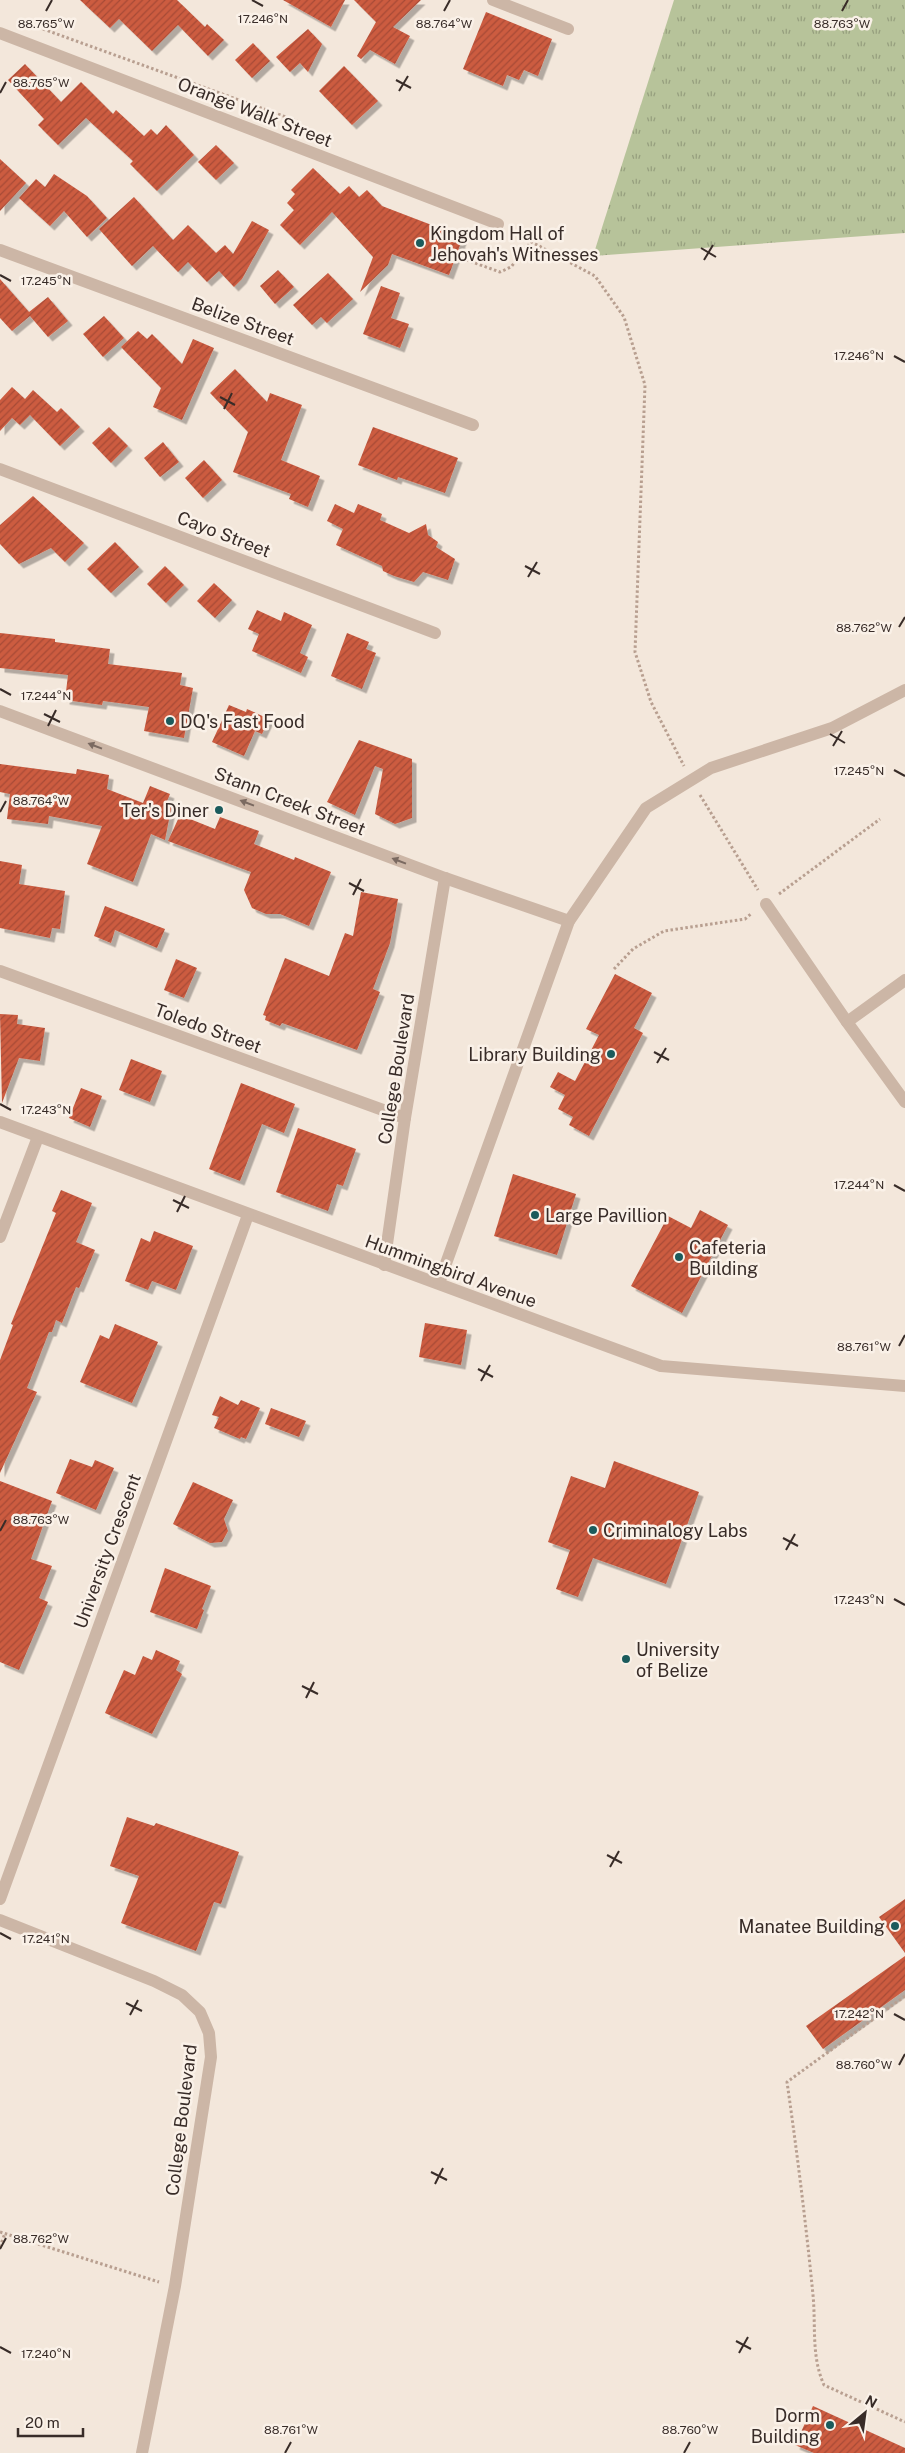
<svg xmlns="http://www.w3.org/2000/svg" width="905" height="2453" viewBox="0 0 905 2453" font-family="'Public Sans',sans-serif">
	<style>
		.grass { fill: url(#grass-tufts) }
		.building { fill: url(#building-hatch); filter: url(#shadow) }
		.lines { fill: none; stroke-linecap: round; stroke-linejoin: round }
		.path { stroke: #b89f90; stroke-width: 3; stroke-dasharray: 2.5 2.5; stroke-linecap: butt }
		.minor { stroke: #ccb6a6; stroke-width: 12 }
		.oneway { fill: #7b6a61 }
		.ticks { fill: none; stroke: #382c28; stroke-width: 2 }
		.poi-dot { fill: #1b5b5c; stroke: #faf1e8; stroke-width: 2 }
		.labels { text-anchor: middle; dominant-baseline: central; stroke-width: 5; stroke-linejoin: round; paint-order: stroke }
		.street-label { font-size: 18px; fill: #382c28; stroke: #faf1e8 }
		.poi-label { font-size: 18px; fill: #382c28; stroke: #faf1e8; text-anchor: start }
		.ticks-label { font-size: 12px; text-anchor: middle; fill: #382c28; stroke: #faf1e8; stroke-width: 5; stroke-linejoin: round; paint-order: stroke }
	</style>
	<defs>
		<pattern id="grass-tufts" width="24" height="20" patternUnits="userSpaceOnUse" patternTransform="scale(1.25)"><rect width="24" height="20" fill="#b7c39a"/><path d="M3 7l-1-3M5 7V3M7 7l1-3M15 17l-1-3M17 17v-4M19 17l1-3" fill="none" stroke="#969f7e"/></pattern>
		<pattern id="building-hatch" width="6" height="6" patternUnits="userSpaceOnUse" patternTransform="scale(1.25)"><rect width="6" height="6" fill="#cc5b40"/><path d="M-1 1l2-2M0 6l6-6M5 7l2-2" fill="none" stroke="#a74b36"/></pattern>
		<filter id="shadow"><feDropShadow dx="4.5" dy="4.5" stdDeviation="0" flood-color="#0004"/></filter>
	</defs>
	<rect width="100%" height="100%" fill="#f3e7db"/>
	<!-- grass -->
	<path class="grass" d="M674,0H905V233L593,256Z"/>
	<!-- building -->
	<g class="building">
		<path d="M80,0H177L205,27L207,24L224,40L208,56L178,25L152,51L119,19L110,28Z"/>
		<path d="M283,0H345L331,27Z"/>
		<path d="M354,0H421L393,27L410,36L395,64L370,50L361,59L357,56L376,22Z"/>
		<path d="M486,12L552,39L538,76L524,70L519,80L507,75L503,86L463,69Z"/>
		<path d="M308,29L322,44L308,72L300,63L290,72L276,57Z"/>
		<path d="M253,43L270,61L252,78L235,60Z"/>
		<path d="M25,64L61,102L81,82L113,114L116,110L144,136L151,129L157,135L166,125L194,155L157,191L130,164L133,161L86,118L58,145L38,125L44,119L8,80Z"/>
		<path d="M344,66L378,101L352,125L319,91Z"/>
		<path d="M216,145L234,163L216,180L198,162Z"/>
		<path d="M0,159L26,183L0,211Z"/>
		<path d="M313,168L340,194L349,186L359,197L367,190L382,206L463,237L449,275L392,254L388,265L360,292L373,257L332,212L300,245L280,225L294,210L287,203L295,194L291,190Z"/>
		<path d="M54,174L87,196L107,218L87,237L64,211L50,226L19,198L36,179L45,187Z"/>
		<path d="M134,197L173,240L188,225L216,253L225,245L233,254L252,221L269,230L242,279L234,287L219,271L207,282L188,262L178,272L153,246L132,266L99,229Z"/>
		<path d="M278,270L294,287L275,304L260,286Z"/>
		<path d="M328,273L353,299L327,323L321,317L312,325L293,305Z"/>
		<path d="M0,279L29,312L48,297L68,321L48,337L30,316L12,331L0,318Z"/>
		<path d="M381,286L400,293L391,318L409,324L400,348L363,334Z"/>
		<path d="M104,316L124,338L103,357L83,334Z"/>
		<path d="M138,331L147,339L152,334L182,364L193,339L214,348L182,420L153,407L161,388L121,347Z"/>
		<path d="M235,369L267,402L270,393L302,405L281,460L320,476L308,507L289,499L291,494L233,472L248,432L210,393Z"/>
		<path d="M12,387L25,399L33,390L57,412L61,408L80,427L60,446L30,415L20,425L12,418L0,431V400Z"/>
		<path d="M109,427L128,446L111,463L92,443Z"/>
		<path d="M373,427L458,458L445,493L398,477L397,480L358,465Z"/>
		<path d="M163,442L179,462L160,477L144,458Z"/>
		<path d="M204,460L222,480L203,498L185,478Z"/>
		<path d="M33,496L84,543L65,562L51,548L19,564L0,544V525Z"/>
		<path d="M335,504L354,513L358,504L382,514L380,520L409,533L426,524L428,535L438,542L436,547L455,559L448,580L423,572L414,582L394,576L383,571L382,566L336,545L343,529L327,521Z"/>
		<path d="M115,542L139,567L111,593L87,569Z"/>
		<path d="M165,566L184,585L166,603L147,584Z"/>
		<path d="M214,583L232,600L215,618L197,601Z"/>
		<path d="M257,610L281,621L284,612L312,625L300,653L308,657L301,673L252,651L259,634L248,629Z"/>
		<path d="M0,633L55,639V642L110,649L108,664L182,673L180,685L193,688L184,738L144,731L149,707L103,701L102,705L65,700L68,675L0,668Z"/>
		<path d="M347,633L369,642L366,649L376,653L362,689L331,676Z"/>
		<path d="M229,705L246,712L247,709L269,719L262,734L255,731L244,756L212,742Z"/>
		<path d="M359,740L412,759V818L395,824L375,814L383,769L375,766L355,815L327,802Z"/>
		<path d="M0,764L76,774L77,769L109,775L107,789L143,803L150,786L170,794L167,801L172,804L165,840L151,834L133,882L87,864L102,826L49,816L48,824L7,819L10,794L0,792Z"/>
		<path d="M180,815L215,829L220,817L259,831L254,844L294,860L295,857L331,872L309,926L280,914H266L252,908L244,890L251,872L168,841Z"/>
		<path d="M0,861L22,865L19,884L65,891L60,929L52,928L50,938L0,928Z"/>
		<path d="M361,892L398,899L390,943L373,989L380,992L357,1050L282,1023L280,1026L265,1020L266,1016L263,1015L285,958L329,976L345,933L353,936Z"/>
		<path d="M105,906L165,929L157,948L115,930L111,943L94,936Z"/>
		<path d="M176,959L197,968L184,998L164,990Z"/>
		<path d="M615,974L652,993L634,1028L643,1033L589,1136L569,1125L573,1117L558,1109L565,1095L550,1087L558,1072L575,1081L599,1035L586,1029Z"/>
		<path d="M0,1014L18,1015L17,1024L45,1028L40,1061L19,1058L2,1103Z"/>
		<path d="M131,1059L162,1071L150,1102L119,1090Z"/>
		<path d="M241,1083L295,1104L284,1133L262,1124L240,1181L209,1169Z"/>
		<path d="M81,1088L102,1096L90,1127L69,1118Z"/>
		<path d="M298,1128L356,1149L343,1186L337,1184L328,1211L276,1192Z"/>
		<path d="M513,1174L576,1194L557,1255L494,1236Z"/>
		<path d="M61,1190L92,1203L76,1242L95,1250L79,1288L76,1287L62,1323L56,1320L52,1332H49L27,1388L37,1392L0,1473V1360L13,1325L11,1324L56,1213L52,1211Z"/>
		<path d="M700,1210L728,1225L682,1313L631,1286L668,1216L691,1228Z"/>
		<path d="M154,1231L193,1246L176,1290L152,1281L148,1290L125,1281L141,1238L150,1242Z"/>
		<path d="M425,1323L467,1330L461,1365L419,1357Z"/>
		<path d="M115,1324L158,1342L132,1403L80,1382L100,1335L109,1339Z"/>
		<path d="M220,1396L238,1405L241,1400L260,1408L246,1439L241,1437L240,1439L214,1428L219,1417L212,1415Z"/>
		<path d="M271,1408L306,1421L299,1437L265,1424Z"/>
		<path d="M70,1459L92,1467L95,1460L114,1468L96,1510L56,1493Z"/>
		<path d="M614,1461L699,1492L666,1584L593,1558L578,1597L556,1589L570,1550L548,1542L571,1476L605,1488Z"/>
		<path d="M0,1481L52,1501L31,1559L52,1566L39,1598L48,1602L19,1670L0,1662Z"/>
		<path d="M193,1482L233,1500L224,1519L228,1531L222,1542L210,1543L173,1524Z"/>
		<path d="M165,1568L211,1586L202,1609L204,1610L197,1629L150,1612Z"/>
		<path d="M156,1650L180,1661L176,1670L182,1674L152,1734L105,1713L124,1670L135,1675L143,1656L152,1660Z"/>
		<path d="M127,1817L154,1826L156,1823L239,1852L221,1904L214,1902L196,1951L121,1923L139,1876L110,1866Z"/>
		<path d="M905,1899V1953L879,1917Z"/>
		<path d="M905,1956V1990L823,2049L806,2026Z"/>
		<path d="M813,2406L905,2448V2453H814L795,2445Z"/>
	</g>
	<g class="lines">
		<!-- path -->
		<g class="path">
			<path d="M43,29L297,121"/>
			<path d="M513,232L595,276L624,317L645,385L635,652L651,702L684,766"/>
			<path d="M461,258L500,272L511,267L531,242"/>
			<path d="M700,795L758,890"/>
			<path d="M779,894L880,819"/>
			<path d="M614,969L633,949L664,931L745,919L752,913"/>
			<path d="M905,1996L787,2082C797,2152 806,2224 813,2295C816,2326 811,2356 824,2385L905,2422"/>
			<path d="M0,2232L159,2282"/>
			<path d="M0,2247L5,2233"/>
		</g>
		<!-- minor -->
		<g class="minor">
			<path d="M493,0L568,29"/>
			<path d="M0,33L498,224"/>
			<path d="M0,250L473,425"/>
			<path d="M0,469L435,633"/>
			<path d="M0,711L445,878L569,921"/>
			<path d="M766,904L847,1022L905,1102"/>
			<path d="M0,971L405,1118"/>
			<path d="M847,1022L905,980"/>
			<path d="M0,1122L661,1366L905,1386"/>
			<path d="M0,1237L38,1137"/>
			<path d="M384,1265L405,1118L445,878"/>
			<path d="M439,1283L569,921L646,808L711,768L832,728L905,690"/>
			<path d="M0,1899L248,1215"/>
			<path d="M0,1920L154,1981L182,1995L200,2012L209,2033L211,2057L175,2286L142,2453"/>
		</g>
	</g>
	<!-- one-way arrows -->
	<defs><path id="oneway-solid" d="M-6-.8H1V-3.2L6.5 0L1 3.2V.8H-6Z" transform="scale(1.25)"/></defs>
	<g class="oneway">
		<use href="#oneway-solid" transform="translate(95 746) rotate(-159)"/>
		<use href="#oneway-solid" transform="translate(247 803) rotate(-159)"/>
		<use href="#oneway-solid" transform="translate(399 861) rotate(-159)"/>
	</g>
	<!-- ticks -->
	<path class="ticks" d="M252,0L263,6M46,11L52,0M444,11L450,0M842,11L848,0M396,80L411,88M399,91L408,76M0,93L6,82M701,248L716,257M704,260L713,245M0,275L11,281M894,356L905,362M220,397L235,405M224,409L232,393M525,566L540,574M528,577L537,562M899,627L905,617M0,689L11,695M44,714L60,722M48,726L56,710M830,734L845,743M833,746L842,731M894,770L905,776M0,812L6,801M349,883L364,891M353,895L361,879M654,1052L669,1060M657,1063L666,1048M0,1104L11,1110M894,1185L905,1191M173,1200L189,1208M177,1212L185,1196M899,1346L905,1335M478,1369L493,1377M481,1381L490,1365M0,1531L6,1520M783,1538L798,1546M786,1550L795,1534M894,1599L905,1605M302,1686L318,1694M306,1698L314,1682M607,1855L622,1863M610,1867L619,1851M0,1933L11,1939M126,2003L142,2011M894,2014L905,2020M130,2015L138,2000M899,2065L905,2054M431,2172L447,2180M435,2184L443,2168M0,2249L6,2238M736,2341L751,2349M0,2347L11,2353M739,2353L748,2337M285,2453L291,2442M684,2453L690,2442"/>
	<!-- markers -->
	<g class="poi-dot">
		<circle cx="420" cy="243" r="5"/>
		<circle cx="170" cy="721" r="5"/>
		<circle cx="219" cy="810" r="5"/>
		<circle cx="611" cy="1054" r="5"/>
		<circle cx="535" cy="1215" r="5"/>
		<circle cx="679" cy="1257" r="5"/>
		<circle cx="593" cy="1530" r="5"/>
		<circle cx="626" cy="1659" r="5"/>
		<circle cx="895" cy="1926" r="5"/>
		<circle cx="830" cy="2425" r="5"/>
	</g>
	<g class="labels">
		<!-- street labels -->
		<g class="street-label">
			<text transform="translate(255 112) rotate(21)">Orange Walk Street</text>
			<text transform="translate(243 321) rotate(20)">Belize Street</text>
			<text transform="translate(224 534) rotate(21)">Cayo Street</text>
			<text transform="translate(290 801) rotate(21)">Stann Creek Street</text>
			<text transform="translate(208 1028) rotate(20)">Toledo Street</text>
			<text transform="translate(396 1069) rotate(-81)">College Boulevard</text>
			<text transform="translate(451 1271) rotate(20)">Hummingbird Avenue</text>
			<text transform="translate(107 1551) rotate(-70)">University Crescent</text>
			<text transform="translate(181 2120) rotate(-83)">College Boulevard</text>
		</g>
		<!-- poi labels -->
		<g class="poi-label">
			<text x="430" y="233">Kingdom Hall of<tspan x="430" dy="21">Jehovah's Witnesses</tspan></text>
			<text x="180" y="721">DQ's Fast Food</text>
			<text x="209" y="810" text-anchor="end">Ter's Diner</text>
			<text x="601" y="1054" text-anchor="end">Library Building</text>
			<text x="545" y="1215">Large Pavillion</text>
			<text x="689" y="1247">Cafeteria<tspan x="689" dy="21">Building</tspan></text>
			<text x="603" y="1530">Criminalogy Labs</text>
			<text x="636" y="1649">University<tspan x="636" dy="21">of Belize</tspan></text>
			<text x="885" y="1926" text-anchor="end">Manatee Building</text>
			<text x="820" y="2415" text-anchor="end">Dorm<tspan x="820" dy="21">Building</tspan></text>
		</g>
	</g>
	<g class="ticks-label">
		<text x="263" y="23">17.246°N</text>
		<text x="46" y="28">88.765°W</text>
		<text x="444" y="28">88.764°W</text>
		<text x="842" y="28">88.763°W</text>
		<text x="41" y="87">88.765°W</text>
		<text x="46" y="285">17.245°N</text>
		<text x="859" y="360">17.246°N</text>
		<text x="864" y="632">88.762°W</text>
		<text x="46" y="700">17.244°N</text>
		<text x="859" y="775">17.245°N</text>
		<text x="41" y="805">88.764°W</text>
		<text x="46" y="1114">17.243°N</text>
		<text x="859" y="1189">17.244°N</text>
		<text x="864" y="1351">88.761°W</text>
		<text x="41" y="1524">88.763°W</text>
		<text x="859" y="1604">17.243°N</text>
		<text x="46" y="1943">17.241°N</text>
		<text x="859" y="2018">17.242°N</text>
		<text x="864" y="2069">88.760°W</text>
		<text x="41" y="2243">88.762°W</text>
		<text x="46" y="2358">17.240°N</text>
		<text x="291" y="2434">88.761°W</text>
		<text x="690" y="2434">88.760°W</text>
	</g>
	<!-- north arrow -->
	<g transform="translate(865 2413) rotate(29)" stroke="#faf1e8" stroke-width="4" paint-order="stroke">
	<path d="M0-4L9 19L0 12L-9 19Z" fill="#382c28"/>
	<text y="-8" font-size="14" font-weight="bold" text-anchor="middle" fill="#382c28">N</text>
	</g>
	<!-- scale -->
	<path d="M18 2428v8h65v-8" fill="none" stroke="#382c28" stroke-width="2.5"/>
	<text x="25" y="2428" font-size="15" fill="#382c28" stroke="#faf1e8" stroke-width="4" paint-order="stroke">20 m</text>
</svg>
